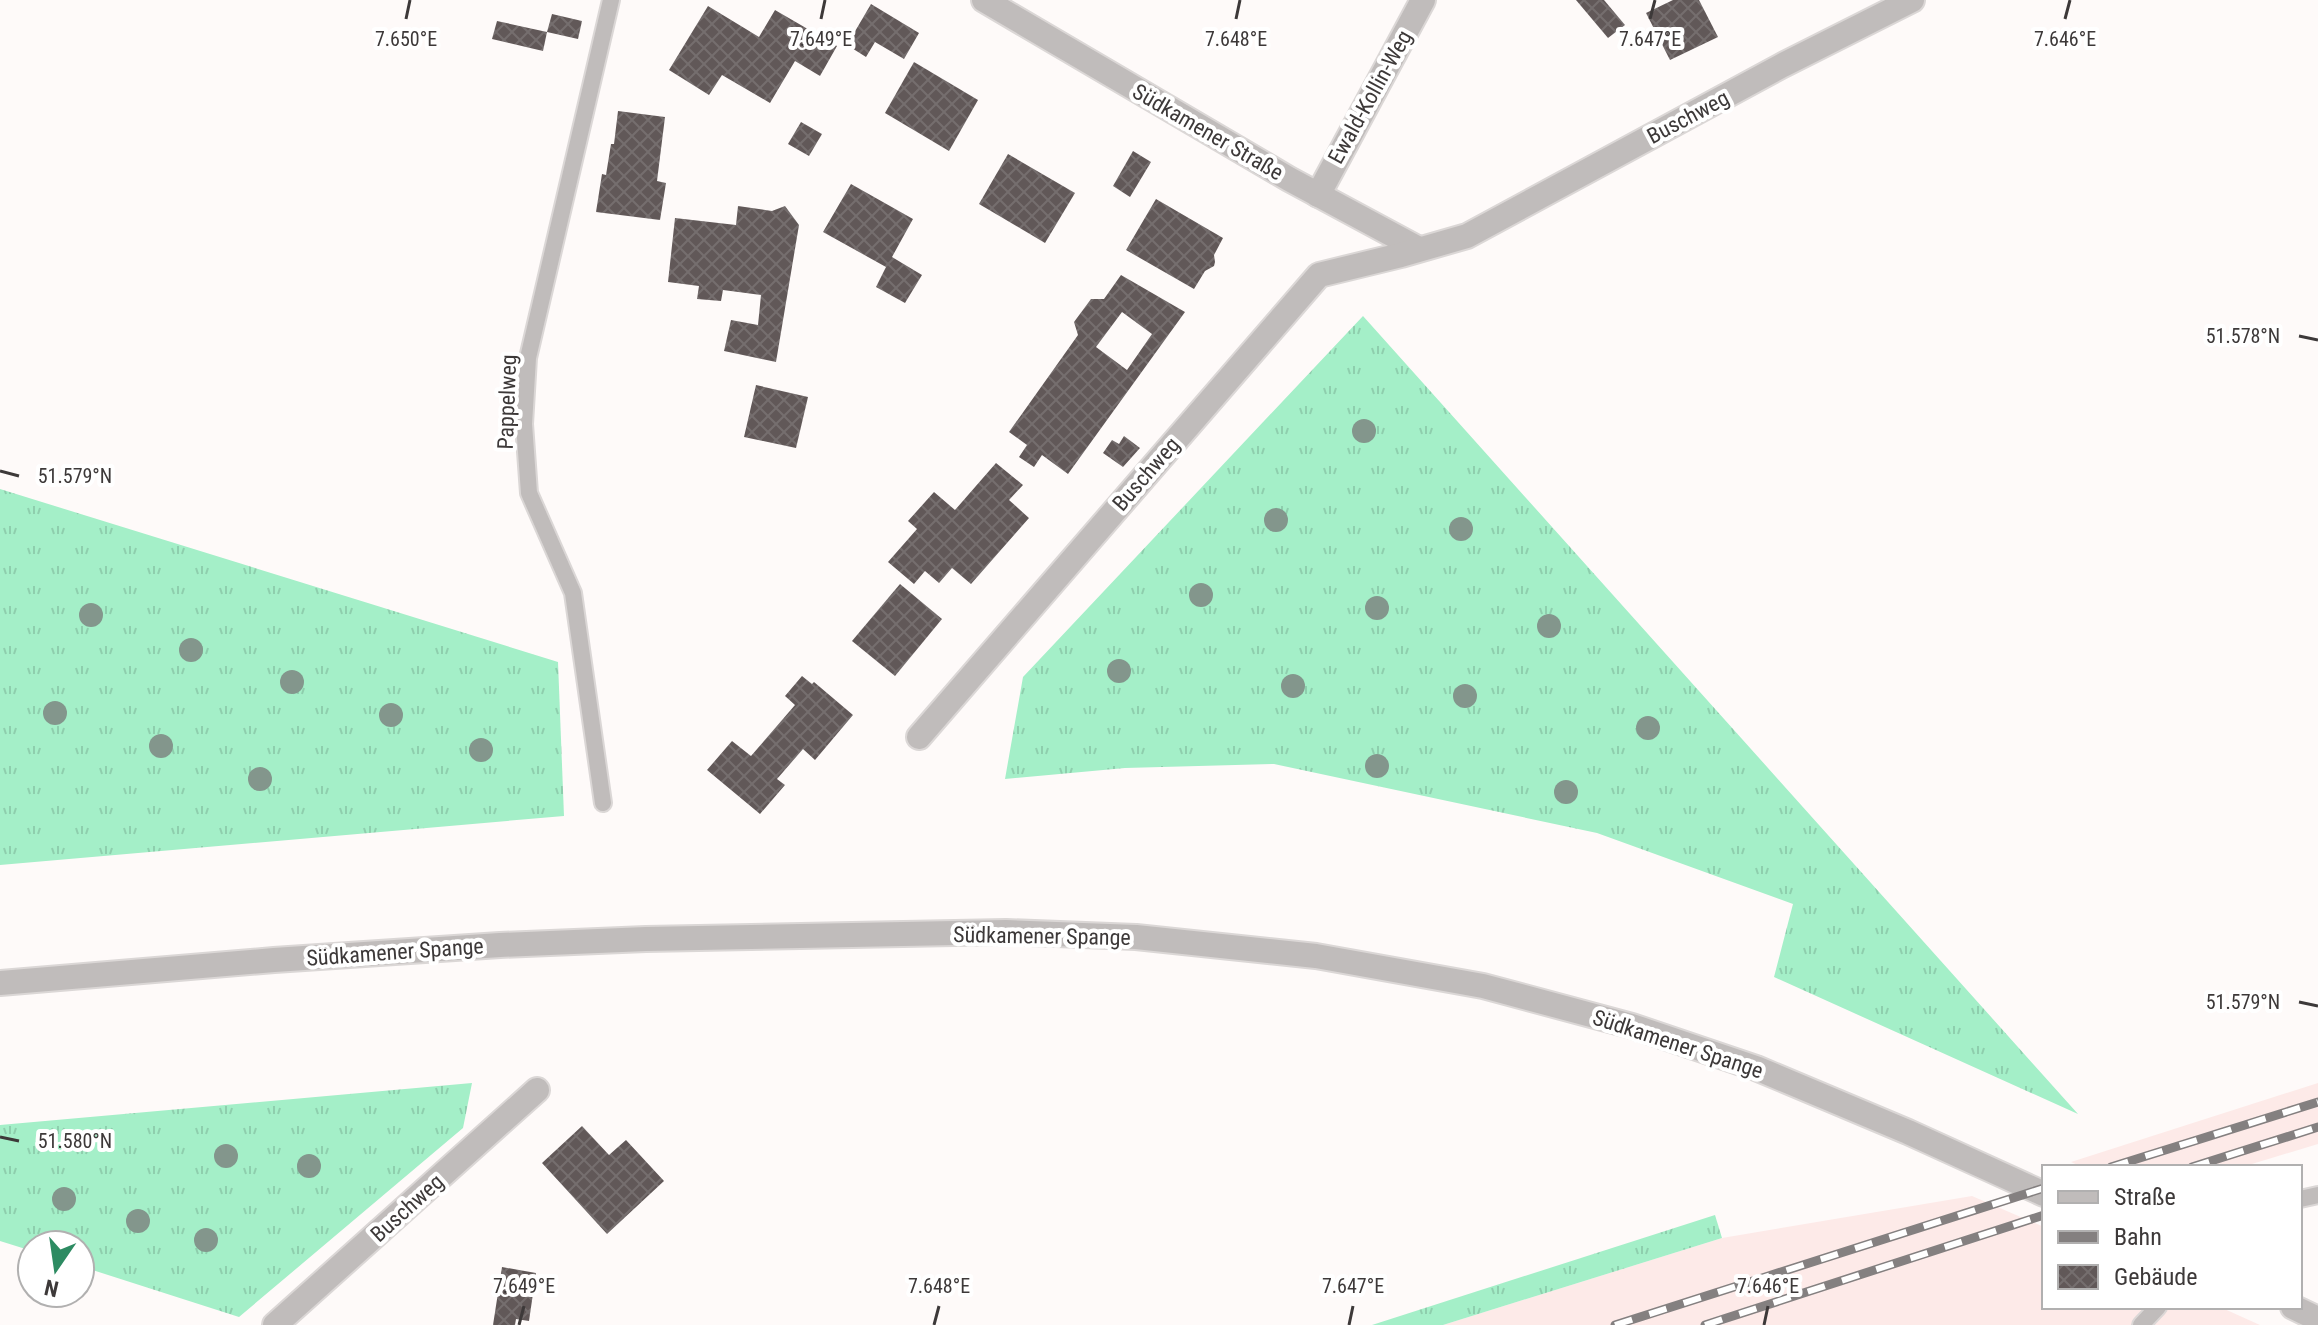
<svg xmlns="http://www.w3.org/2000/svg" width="2318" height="1325" viewBox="0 0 2318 1325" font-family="'Roboto Condensed',sans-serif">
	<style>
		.built { fill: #fdeae8 }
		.grass { fill: url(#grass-tufts) }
		.building { fill: url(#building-cross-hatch); fill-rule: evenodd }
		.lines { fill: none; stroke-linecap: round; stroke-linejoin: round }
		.service-casing { stroke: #dbd7d6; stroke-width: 20 }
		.minor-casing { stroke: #dbd7d6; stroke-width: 28 }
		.tertiary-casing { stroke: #dbd7d6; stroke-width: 28 }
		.service { stroke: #c0bcbb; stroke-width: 16 }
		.minor { stroke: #c0bcbb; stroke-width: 24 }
		.tertiary { stroke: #c0bcbb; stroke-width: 24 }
		.rail-casing { stroke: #848080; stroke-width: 9 }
		.rail { stroke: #fff; stroke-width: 6; stroke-dasharray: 18; stroke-linecap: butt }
		.tree { fill: #83968c }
		.ticks { fill: none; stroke: #3d3939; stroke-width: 3 }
		.labels { text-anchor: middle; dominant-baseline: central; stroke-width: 8; stroke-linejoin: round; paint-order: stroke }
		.street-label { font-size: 22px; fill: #3d3939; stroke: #fff }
		.ticks-label { font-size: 20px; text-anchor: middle; fill: #3d3939; stroke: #fff; stroke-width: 8; stroke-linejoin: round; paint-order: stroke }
	</style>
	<defs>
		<pattern id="grass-tufts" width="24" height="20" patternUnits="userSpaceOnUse" patternTransform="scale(2)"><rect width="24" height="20" fill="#a4efc8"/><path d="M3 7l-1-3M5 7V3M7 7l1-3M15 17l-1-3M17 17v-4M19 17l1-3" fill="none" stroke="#8ecead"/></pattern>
		<pattern id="building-cross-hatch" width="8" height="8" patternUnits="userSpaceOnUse" patternTransform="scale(2)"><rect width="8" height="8" fill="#615858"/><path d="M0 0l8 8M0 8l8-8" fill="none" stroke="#756e6e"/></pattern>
	</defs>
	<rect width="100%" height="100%" fill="#fefaf9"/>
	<!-- built -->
	<g class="built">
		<path d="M2318,1083V1144L2242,1167H2082L2071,1162Z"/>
		<path d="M1972,1196L2044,1227V1307H2220L2260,1325H1443L1722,1238Z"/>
	</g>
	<!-- grass -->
	<g class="grass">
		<path d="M1363,316L2078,1114L1774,977L1793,904L1597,833L1274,764L1125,768L1005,779L1023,677Z"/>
		<path d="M0,489L558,662L564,816L0,865Z"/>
		<path d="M472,1083L463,1128L239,1317L80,1266V1245H32V1251L0,1241V1125Z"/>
		<path d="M1715,1215L1722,1238L1443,1325H1372Z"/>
	</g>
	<!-- building -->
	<g class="building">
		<path d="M1576,0H1604L1625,25L1608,38Z"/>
		<path d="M1673,0H1699L1718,37L1670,60L1646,13Z"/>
		<path d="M871,4L919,33L904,59L875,42L866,57L847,45Z"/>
		<path d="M708,6L759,37L775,10L837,46L820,76L795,61L770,103L722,75L709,95L669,70Z"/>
		<path d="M552,14L582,21L578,39L547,32Z"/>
		<path d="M497,21L547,32L543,51L492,39Z"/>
		<path d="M914,62L978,100L949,151L885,113Z"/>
		<path d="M618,111L665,117L657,181L666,183L660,220L596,212L602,174L606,175L611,144H614Z"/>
		<path d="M801,122L822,134L809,156L788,144Z"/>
		<path d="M1133,151L1151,162L1130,197L1113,186Z"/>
		<path d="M1008,154L1075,193L1045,243L979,204Z"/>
		<path d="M851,184L913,219L892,257L922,275L905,303L876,287L886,267L823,232Z"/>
		<path d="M1156,199L1223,238L1214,255L1215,262L1214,266L1205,271L1194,289L1126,250Z"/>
		<path d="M738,206L772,211L785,206L799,225L776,362L724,351L731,320L758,325L761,295L723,290L721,301L697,299L699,286L668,282L675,218L736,225Z"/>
		<path d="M1121,275L1185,312L1068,474L1042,455L1034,467L1019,457L1027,445L1009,432L1078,335L1074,322L1091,299H1104ZM1122,312L1152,334L1127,370L1096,347Z"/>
		<path d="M756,385L808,397L796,448L744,437Z"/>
		<path d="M1124,436L1140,448L1123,467L1103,453L1112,440L1119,444Z"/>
		<path d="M996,463L1023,485L1009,500L1029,518L971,584L952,568L939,583L925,571L914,584L888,562L917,529L908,521L934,492L955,510Z"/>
		<path d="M900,584L942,619L895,676L852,641Z"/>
		<path d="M802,676L812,684L814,682L853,715L815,760L803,749L777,779L785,785L760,814L707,770L732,741L751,756L795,705L785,696Z"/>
		<path d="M582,1126L609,1155L626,1140L664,1181L607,1234L542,1163Z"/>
		<path d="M502,1267L536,1273L529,1321L516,1319L515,1325H493Z"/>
	</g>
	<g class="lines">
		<!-- service casing -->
		<g class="service-casing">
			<g id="service">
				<path d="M603,803L573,593L529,493L524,424L528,358L611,0"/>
				<path d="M2300,1199L2318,1195"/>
				<path d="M2141,1325L2158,1307"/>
			</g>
		</g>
		<!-- minor casing -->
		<g class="minor-casing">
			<g id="minor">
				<path d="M984,0L1289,179L1419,249"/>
				<path d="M1318,195L1423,0"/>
				<path d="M919,737L1319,275L1401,255L1467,236L1783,65L1912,0"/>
				<path d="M275,1325L537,1090"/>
			</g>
		</g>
		<!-- tertiary casing -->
		<g class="tertiary-casing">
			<g id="tertiary">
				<path d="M0,983L274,960L500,945L646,939L1006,932L1136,937L1316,956L1483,986L1632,1026L1756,1068L1908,1132L2044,1194"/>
				<path d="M2293,1307L2318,1319"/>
			</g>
		</g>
		<!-- service -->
		<use href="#service" class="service"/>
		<!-- minor -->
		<use href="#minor" class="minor"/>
		<!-- tertiary -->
		<use href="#tertiary" class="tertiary"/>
		<!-- rail casing -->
		<g class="rail-casing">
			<g id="rail">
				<path d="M2111,1167L2318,1102"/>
				<path d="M2192,1167L2318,1127"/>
				<path d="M1615,1325L2044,1188"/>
				<path d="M1705,1325L2044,1215"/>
			</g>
		</g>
		<!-- rail -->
		<use href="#rail" class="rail"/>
	</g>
	<!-- trees -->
	<g class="tree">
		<circle cx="1364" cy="431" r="12"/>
		<circle cx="1276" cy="520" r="12"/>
		<circle cx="1461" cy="529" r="12"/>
		<circle cx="1201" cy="595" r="12"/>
		<circle cx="1377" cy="608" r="12"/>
		<circle cx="91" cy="615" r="12"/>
		<circle cx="1549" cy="626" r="12"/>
		<circle cx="191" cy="650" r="12"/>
		<circle cx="1119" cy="671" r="12"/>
		<circle cx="292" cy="682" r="12"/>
		<circle cx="1293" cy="686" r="12"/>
		<circle cx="1465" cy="696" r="12"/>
		<circle cx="55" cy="713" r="12"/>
		<circle cx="391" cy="715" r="12"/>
		<circle cx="1648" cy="728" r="12"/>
		<circle cx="161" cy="746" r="12"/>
		<circle cx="481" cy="750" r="12"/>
		<circle cx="1377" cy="766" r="12"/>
		<circle cx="260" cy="779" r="12"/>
		<circle cx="1566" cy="792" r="12"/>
		<circle cx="226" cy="1156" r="12"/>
		<circle cx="309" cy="1166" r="12"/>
		<circle cx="64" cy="1199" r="12"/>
		<circle cx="138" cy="1221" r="12"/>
		<circle cx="206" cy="1240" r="12"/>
	</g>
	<!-- ticks -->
	<path class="ticks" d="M406,19L410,0M821,19L825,0M1236,19L1240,0M1650,19L1655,0M2065,19L2070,0M2299,336L2318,340M0,471L19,476M2299,1002L2318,1006M0,1137L19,1141M519,1325L524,1306M934,1325L939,1306M1349,1325L1353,1306M1764,1325L1768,1306"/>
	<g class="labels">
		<!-- street labels -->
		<g class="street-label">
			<text transform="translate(1370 97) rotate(-61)">Ewald-Kollin-Weg</text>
			<text transform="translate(1688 117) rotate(-28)">Buschweg</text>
			<text transform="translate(1208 132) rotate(30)">Südkamener Straße</text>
			<text transform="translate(507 402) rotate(-88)">Pappelweg</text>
			<text transform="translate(1146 474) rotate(-49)">Buschweg</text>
			<text transform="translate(1042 936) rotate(1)">Südkamener Spange</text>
			<text transform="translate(395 952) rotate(-4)">Südkamener Spange</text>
			<text transform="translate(1678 1044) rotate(18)">Südkamener Spange</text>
			<text transform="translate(407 1208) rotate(-42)">Buschweg</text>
		</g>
	</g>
	<g class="ticks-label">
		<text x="406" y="46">7.650°E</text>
		<text x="821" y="46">7.649°E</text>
		<text x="1236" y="46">7.648°E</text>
		<text x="1650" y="46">7.647°E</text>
		<text x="2065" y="46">7.646°E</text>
		<text x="2243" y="343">51.578°N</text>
		<text x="75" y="483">51.579°N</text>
		<text x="2243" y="1009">51.579°N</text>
		<text x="75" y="1148">51.580°N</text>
		<text x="524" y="1293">7.649°E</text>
		<text x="939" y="1293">7.648°E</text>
		<text x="1353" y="1293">7.647°E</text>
		<text x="1768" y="1293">7.646°E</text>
	</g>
	<!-- legend -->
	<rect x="2042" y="1165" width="260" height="144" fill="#ffffff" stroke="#b1b0b0" stroke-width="2"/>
	<rect x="2058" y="1191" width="40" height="12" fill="#c0bcbb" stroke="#b1b0b0" stroke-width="2"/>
	<text x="2114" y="1205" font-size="24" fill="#3d3939">Straße</text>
	<rect x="2058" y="1231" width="40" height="12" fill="#848080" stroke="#b1b0b0" stroke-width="2"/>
	<text x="2114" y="1245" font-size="24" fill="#3d3939">Bahn</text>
	<rect x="2058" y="1265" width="40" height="24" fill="url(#building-cross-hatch)" stroke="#b1b0b0" stroke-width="2"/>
	<text x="2114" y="1285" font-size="24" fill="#3d3939">Gebäude</text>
	<!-- north arrow -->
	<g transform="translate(56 1269) rotate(193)"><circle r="38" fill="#ffffff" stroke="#b1b0b0" stroke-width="2"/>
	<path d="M0-6L14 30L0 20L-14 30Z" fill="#2d8b62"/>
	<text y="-12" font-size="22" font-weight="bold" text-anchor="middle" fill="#3d3939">N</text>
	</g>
</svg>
